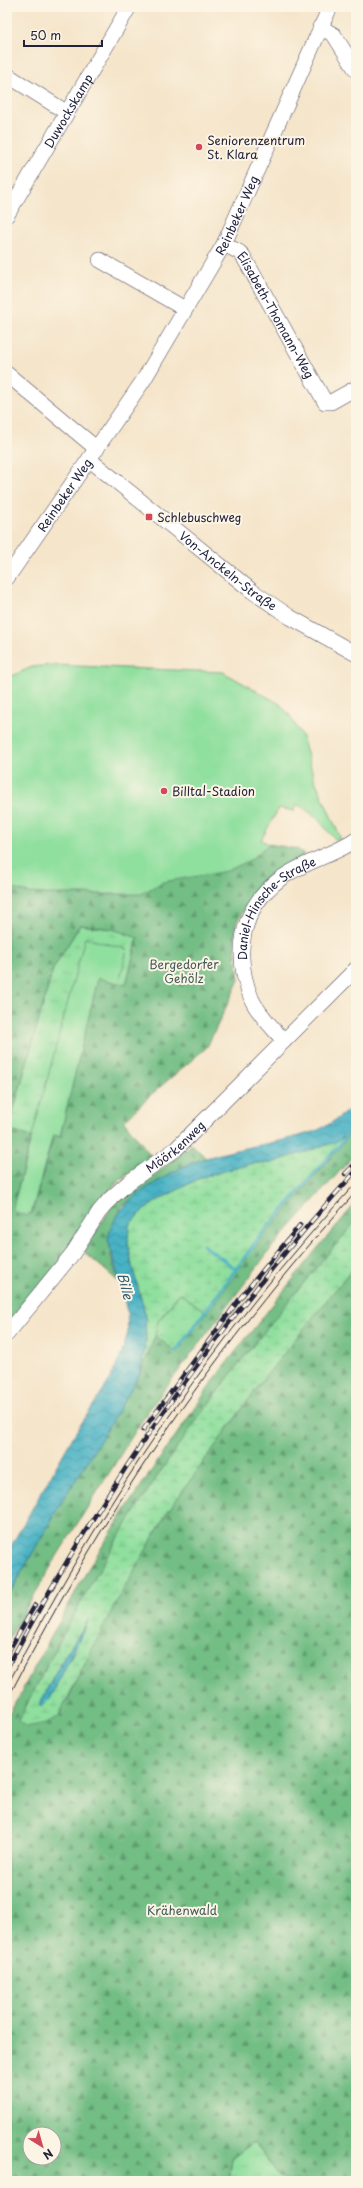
<svg xmlns="http://www.w3.org/2000/svg" width="363" height="2188" viewBox="0 0 363 2188" font-family="'Playpen Sans',sans-serif">
	<style>
		.grass { fill: url(#grass-tufts); stroke: #58806c }
		.forest { fill: url(#forest-firs); stroke: #4a7060; fill-rule: evenodd }
		.wetland { fill: url(#wetland-marsh); stroke: #58806c; fill-rule: evenodd }
		.green { fill: #8fdf9e; stroke: #58806c }
		.water { fill: url(#water-waves); stroke: #346a80 }
		.lines { fill: none; stroke-linecap: round; stroke-linejoin: round }
		.stream { stroke: #47b2c5; stroke-width: 3 }
		.minor-casing { stroke: #423f50; stroke-width: 16 }
		.minor { stroke: #fff; stroke-width: 15 }
		.tram { stroke: #22223b; stroke-width: 1 }
		.rail-casing { stroke: #22223b; stroke-width: 4.5 }
		.rail { stroke: #fcf5e5; stroke-width: 3; stroke-dasharray: 9; stroke-linecap: butt }
		.poi-dot { fill: #d1495b; stroke: #fcf5e5; stroke-width: 1.5 }
		.labels { text-anchor: middle; dominant-baseline: central; stroke-width: 4; stroke-linejoin: round; paint-order: stroke }
		.street-label { font-size: 12px; fill: #22223b; stroke: #fcf5e5 }
		.poi-label { font-size: 12px; fill: #22223b; stroke: #fcf5e5; text-anchor: start }
		.park-label { font-size: 12px; fill: #435b59; stroke: #fcf5e5 }
		.water-label { font-size: 13px; font-style: italic; fill: #315c72; stroke: #fcf5e5 }
	</style>
	<defs>
		<pattern id="grass-tufts" width="24" height="20" patternUnits="userSpaceOnUse"><rect width="24" height="20" fill="#8fdf9e"/><path d="M3 7l-1-3M5 7V3M7 7l1-3M15 17l-1-3M17 17v-4M19 17l1-3" fill="none" stroke="#7bbf89"/></pattern>
		<pattern id="forest-firs" width="22" height="20" patternUnits="userSpaceOnUse"><rect width="22" height="20" fill="#73be85"/><path d="M5 1l3.5 6h-7zM16 11l3.5 6h-7z" fill="#5e9a6e"/></pattern>
		<pattern id="wetland-marsh" width="20" height="14" patternUnits="userSpaceOnUse"><rect width="20" height="14" fill="#8fdf9e"/><path d="M1 5h8M5 5V1M11 12h8M15 12V8" fill="none" stroke="#7bbf89"/></pattern>
		<pattern id="water-waves" width="16" height="10" patternUnits="userSpaceOnUse"><rect width="16" height="10" fill="#47b2c5"/><path d="M0 5q4-4 8 0t8 0" fill="none" stroke="#3b90a1"/></pattern>
	</defs>
	<rect width="100%" height="100%" fill="#fcf5e5"/>
	<filter id="ink" filterUnits="userSpaceOnUse"><feTurbulence type="fractalNoise" baseFrequency=".025" numOctaves="2"/><feDisplacementMap in="SourceGraphic" scale="8" xChannelSelector="R" yChannelSelector="G"/><feConvolveMatrix kernelMatrix="1 2 1 2 8 2 1 2 1" color-interpolation-filters="sRGB"/></filter>
	<filter id="wash" filterUnits="userSpaceOnUse"><feTurbulence type="fractalNoise" baseFrequency=".012" numOctaves="4" result="noise"/><feDisplacementMap in="SourceGraphic" scale="16" xChannelSelector="R" yChannelSelector="G"/><feGaussianBlur stdDeviation="0.9" result="paint"/><feColorMatrix in="noise" values="0 0 0 0 0 0 0 0 0 0 0 0 0 0 0 0 0 1.4 0 .05"/><feComposite in="paint" operator="in"/></filter>
	<g filter="url(#wash)">
		<rect width="100%" height="100%" fill="#f5e5ca"/>
		<!-- grass -->
		<g class="grass">
			<path d="M80,925L112,929L138,937L126,985L99,978L31,1214L8,1131L53,969Z"/>
			<path d="M180,1293L207,1313L176,1353L155,1336L158,1321Z"/>
			<path d="M254,2142L278,2174L287,2181H229L232,2158Z"/>
		</g>
		<!-- forest -->
		<g class="forest">
			<path d="M269,844L297,849L305,854L260,884L236,923L235,943L239,980L207,1047L153,1093L124,1121L152,1157L118,1182L97,1203L71,1248L7,1324V887L29,893L46,894H141L163,882L252,859ZM80,925L112,929L138,938L126,985L98,978L60,1136L54,1134L32,1213L12,1211L31,1137L8,1130L53,969Z"/>
			<path d="M356,1128V1153L273,1246L148,1411L57,1556L7,1642V1598L66,1494L83,1469L140,1374L155,1336L176,1352L263,1237Z"/>
			<path d="M192,1144L207,1159C174,1168 147,1187 121,1207L111,1256L118,1281L84,1252L112,1206L130,1190L157,1173Z"/>
			<path d="M356,1203V1221C280,1310 205,1402 142,1500C96,1571 57,1645 19,1720L67,1702L84,1664L114,1606L168,1511L265,1377L356,1264V2181H287L278,2174L254,2142L232,2158L229,2181H7V1759L10,1760L7,1718L88,1569L136,1493L221,1370L316,1250ZM30,2134H54V2158H30Z"/>
		</g>
		<!-- wetland -->
		<g class="wetland">
			<path d="M356,1128L263,1237L207,1313L180,1293L158,1321L155,1336L140,1374L146,1341L145,1313L132,1266L128,1243L129,1225L141,1212L160,1199L202,1177L254,1163H271L346,1137Z"/>
			<path d="M356,1221V1264L265,1377L168,1511L114,1606L58,1717L46,1723L26,1727L19,1720C57,1645 96,1571 142,1500C205,1402 280,1310 356,1221ZM87,1622L71,1658L46,1691L65,1656Z"/>
		</g>
		<!-- green -->
		<g class="green">
			<path d="M52,665L223,672L280,704L290,716L302,736L314,778L341,839L336,840C323,826 314,812 296,804L294,811L279,808L261,840L269,844L252,859L227,871L163,882L141,894H46L29,893L7,887V678L32,667Z"/>
			<path d="M85,938L127,949L119,983L98,978L60,1136L53,1135L31,1214L29,1213L28,1216L12,1211Z"/>
		</g>
		<!-- water -->
		<g class="water">
			<path d="M356,1103V1128L336,1142L271,1163H254L202,1177L160,1199L141,1212L129,1225L128,1243L132,1266L145,1313L146,1341L140,1374L83,1469L66,1494L7,1598V1553L74,1435L109,1381L122,1353L128,1332L127,1311L108,1239C113,1213 130,1198 152,1185C164,1178 176,1170 189,1164C229,1148 273,1145 313,1132C330,1126 344,1114 356,1103Z"/>
			<path d="M89,1619L51,1697L41,1707L39,1705L65,1656Z"/>
		</g>
		<g class="lines">
			<!-- stream -->
			<g class="stream">
				<path d="M203,1245L236,1269"/>
				<path d="M176,1351L261,1235L346,1137L344,1135"/>
			</g>
		</g>
	</g>
	<g filter="url(#ink)">
		<g class="lines">
			<!-- minor casing -->
			<g class="minor-casing">
				<g id="minor">
					<path d="M320,27L334,35L356,70"/>
					<path d="M7,75L66,112"/>
					<path id="s1" d="M7,215L129,7"/>
					<path id="s2" d="M224,244L239,252L243,256L325,402H331L356,388"/>
					<path d="M100,260L185,309"/>
					<path d="M7,374L97,449"/>
					<path id="s3" d="M90,460L252,591L290,617L356,654"/>
					<path id="s4" d="M7,578L143,381L224,244L330,7"/>
					<path id="s5" d="M284,1041C273,1028 259,1015 252,1000C233,955 240,909 280,879C303,862 332,856 356,840"/>
					<path id="s6" d="M7,1334L73,1253L99,1212L111,1198L129,1182L176,1149L356,969"/>
				</g>
			</g>
			<!-- minor -->
			<use href="#minor" class="minor"/>
			<!-- tram -->
			<g class="tram">
				<path d="M7,1686C101,1504 217,1333 356,1183"/>
				<path d="M7,1700C44,1629 83,1558 127,1490C194,1385 272,1285 356,1192"/>
			</g>
			<!-- rail casing -->
			<g class="rail-casing">
				<g id="rail">
					<path d="M345,1174L356,1163"/>
					<path d="M143,1430L241,1297L300,1225"/>
					<path d="M7,1654L35,1605"/>
					<path d="M7,1668C102,1489 220,1321 356,1171"/>
				</g>
			</g>
			<!-- rail -->
			<use href="#rail" class="rail"/>
		</g>
	</g>
	<!-- markers -->
	<g class="poi-dot">
		<circle cx="199" cy="147" r="4"/>
		<rect x="145" y="513" width="8" height="8" rx="2"/>
		<circle cx="164" cy="791" r="4"/>
	</g>
	<g class="labels">
		<!-- street labels -->
		<g class="street-label">
			<text stroke="none"><textPath href="#s1" startOffset="121">Duwockskamp</textPath></text>
			<text stroke="none"><textPath href="#s4" startOffset="430">Reinbeker Weg</textPath></text>
			<text stroke="none"><textPath href="#s2" startOffset="90">Elisabeth-Thomann-Weg</textPath></text>
			<text stroke="none"><textPath href="#s4" startOffset="101">Reinbeker Weg</textPath></text>
			<text stroke="none"><textPath href="#s3" startOffset="177">Von-Anckeln-Straße</textPath></text>
			<text stroke="none"><textPath href="#s5" startOffset="160">Daniel-Hinsche-Straße</textPath></text>
			<text stroke="none"><textPath href="#s6" startOffset="254">Möörkenweg</textPath></text>
		</g>
		<!-- poi labels -->
		<g class="poi-label">
			<text x="207" y="140">Seniorenzentrum<tspan x="207" dy="14">St. Klara</tspan></text>
			<text x="157" y="517">Schlebuschweg</text>
			<text x="172" y="791">Billtal-Stadion</text>
		</g>
		<!-- park labels -->
		<g class="park-label">
			<text x="184" y="964">Bergedorfer<tspan x="184" dy="14">Gehölz</tspan></text>
			<text x="182" y="1910">Krähenwald</text>
		</g>
		<!-- water labels -->
		<g class="water-label">
			<text transform="translate(126 1286) rotate(75)">Bille</text>
		</g>
	</g>
	<!-- margin -->
	<rect width="363" height="2188" fill="none" stroke="#fcf5e5" stroke-width="24"/>
	<!-- north arrow -->
	<g transform="translate(42 2146) rotate(143)"><circle r="19" fill="#fcf5e5" stroke="#a5a1a1"/>
	<path d="M0-3L7 15L0 10L-7 15Z" fill="#d1495b"/>
	<text y="-6" font-size="11" font-weight="bold" text-anchor="middle" fill="#22223b">N</text>
	</g>
	<!-- scale -->
	<path d="M24 40v6h78v-6" fill="none" stroke="#22223b" stroke-width="2"/>
	<text x="30" y="40" font-size="12" fill="#22223b" stroke="#fcf5e5" stroke-width="3" paint-order="stroke">50 m</text>
</svg>
